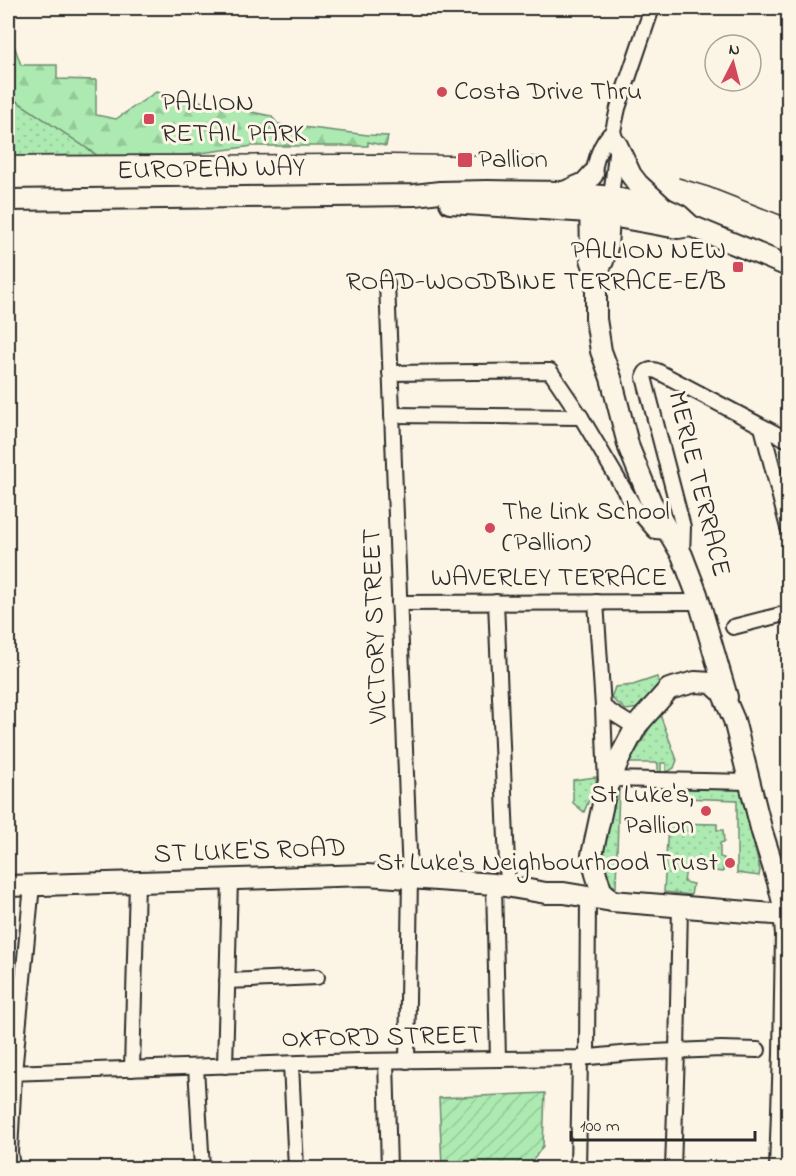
<svg xmlns="http://www.w3.org/2000/svg" width="796" height="1176" viewBox="0 0 796 1176" font-family="'Indie Flower',sans-serif">
	<style>
		.grass { fill: url(#grass-dots); stroke: #6c8a6e; stroke-width: 1.5 }
		.forest { fill: url(#forest-firs); stroke: #6c8a6e; stroke-width: 1.5 }
		.garden { fill: url(#garden-furrows); stroke: #6c8a6e; stroke-width: 1.5 }
		.lines { fill: none; stroke-linecap: round; stroke-linejoin: round }
		.street-casing { stroke: #2b2b2b; stroke-width: 18 }
		.secondary-casing { stroke: #2b2b2b; stroke-width: 24 }
		.street { stroke: #fcf5e5; stroke-width: 14 }
		.secondary { stroke: #fcf5e5; stroke-width: 20 }
		.tram { stroke: #2b2b2b; stroke-width: 1.5 }
		.poi-dot { fill: #d1495b; stroke: #fcf5e5; stroke-width: 2 }
		.labels { text-anchor: middle; dominant-baseline: central; stroke-width: 6; stroke-linejoin: round; paint-order: stroke }
		.poi-label { font-size: 27px; fill: #2b2b2b; stroke: #fcf5e5; text-anchor: start }
		.street-label { font-size: 27px; fill: #2b2b2b; stroke: #fcf5e5 }
	</style>
	<defs>
		<pattern id="grass-dots" width="8" height="8" patternUnits="userSpaceOnUse" patternTransform="scale(1.5)"><rect width="8" height="8" fill="#aceab1"/><path d="M2 2h.1M6 6h.1" fill="none" stroke="#94c998" stroke-width="1.8" stroke-linecap="round"/></pattern>
		<pattern id="forest-firs" width="22" height="20" patternUnits="userSpaceOnUse" patternTransform="scale(1.5)"><rect width="22" height="20" fill="#aceab1"/><path d="M5 1l3.5 6h-7zM16 11l3.5 6h-7z" fill="#94c998"/></pattern>
		<pattern id="garden-furrows" width="10" height="10" patternUnits="userSpaceOnUse" patternTransform="scale(1.5)"><rect width="10" height="10" fill="#aceab1"/><path d="M-1 1l2-2M0 10L10 0M9 11l2-2" fill="none" stroke="#94c998"/></pattern>
	</defs>
	<rect width="100%" height="100%" fill="#fcf5e5"/>
	<filter id="ink" filterUnits="userSpaceOnUse"><feTurbulence type="fractalNoise" baseFrequency=".0167" numOctaves="2"/><feDisplacementMap in="SourceGraphic" scale="12" xChannelSelector="R" yChannelSelector="G"/><feConvolveMatrix kernelMatrix="1 2 1 2 8 2 1 2 1" color-interpolation-filters="sRGB"/></filter>
	<g filter="url(#ink)">
		<!-- grass -->
		<g class="grass">
			<path d="M8,95L97,155L8,156Z"/>
			<path d="M657,677L660,682L639,708L626,710L611,698L615,687L633,685Z"/>
			<path d="M659,712L677,760L674,768L666,773V763H661V773H658V763H629Z"/>
			<path d="M596,777V783L584,812L573,803V780Z"/>
			<path d="M619,787L616,887L607,884L604,848L609,812Z"/>
			<path d="M740,787L760,870L759,876L737,873V800L683,798L682,788Z"/>
			<path d="M668,823L717,824V830H723L724,842L720,843V857L724,858L723,872L686,868L684,882L693,884L691,895L664,892Z"/>
		</g>
		<!-- forest -->
		<path class="forest" d="M8,28L21,65H57V79L96,80V115L116,119L156,92L271,116L278,124L368,135L388,136L386,146L368,142V146H253L186,155H97L8,95Z"/>
		<!-- garden -->
		<path class="garden" d="M545,1093L543,1146L528,1167H442L439,1098Z"/>
		<g class="lines">
			<!-- street casing -->
			<g class="street-casing">
				<g id="street">
					<path d="M592,180C595,163 599,143 613,131"/>
					<path d="M611,197L617,145L613,131L618,108L652,8"/>
					<path d="M387,283L410,878L407,1061"/>
					<path d="M390,373L550,371L581,417L635,508L655,531L668,532"/>
					<path d="M392,415L581,417"/>
					<path d="M762,427L788,528"/>
					<path d="M682,555L683,527L644,377C645,370 651,369 657,371L788,440"/>
					<path d="M496,602L508,887"/>
					<path d="M596,602L603,707L606,786"/>
					<path d="M399,603L699,602"/>
					<path d="M733,627L788,613"/>
					<path d="M603,707L630,724L637,725"/>
					<path d="M610,779L749,782"/>
					<path d="M494,884L498,1059"/>
					<path d="M227,981L317,977"/>
					<path d="M587,1057L588,898"/>
					<path d="M386,1061L389,1168"/>
					<path d="M291,1064L296,1168"/>
					<path d="M225,1066L230,880"/>
					<path d="M196,1067L202,1168"/>
					<path d="M132,1069L137,882"/>
					<path d="M8,1073L359,1061L580,1058L631,1053L721,1049L758,1050"/>
					<path d="M12,1168L10,1152L14,1073L32,885"/>
					<path d="M578,1168L580,1058"/>
					<path d="M673,1168L677,1052L680,906"/>
				</g>
			</g>
			<!-- secondary casing -->
			<g class="secondary-casing">
				<g id="secondary">
					<path d="M617,145L631,175L638,184L663,207"/>
					<path d="M564,192L585,183L593,174"/>
					<path d="M590,195L591,259L596,274V319L601,351L611,378L629,448L651,502L682,555L697,594L727,697"/>
					<path d="M8,200L415,195L440,192L487,191L564,192L611,197L664,208L679,215L691,226L788,266"/>
					<path d="M450,203L589,212L678,228L691,226"/>
					<path d="M596,274L603,261L607,247L610,204"/>
					<path d="M8,886L367,875L494,884L546,893H564L612,901L785,915"/>
					<path d="M612,901L601,890L596,874L592,855L606,790L619,759L637,725L669,689L695,682L712,683L722,692L734,720L762,832L778,882L784,907L786,935L784,1054L780,1168"/>
				</g>
			</g>
			<!-- street -->
			<use href="#street" class="street"/>
			<!-- secondary -->
			<use href="#secondary" class="secondary"/>
			<!-- tram -->
			<g class="tram">
				<path d="M8,156L379,154L538,157"/>
				<path d="M679,178L709,187L788,218"/>
			</g>
		</g>
	</g>
	<!-- markers -->
	<g class="poi-dot">
		<circle cx="442" cy="92" r="6"/>
		<rect x="143" y="113" width="12" height="12" rx="3"/>
		<rect x="457" y="152" width="16" height="16" rx="3"/>
		<rect x="732" y="261" width="12" height="12" rx="3"/>
		<circle cx="490" cy="528" r="6"/>
		<circle cx="706" cy="811" r="6"/>
		<circle cx="730" cy="863" r="6"/>
	</g>
	<g class="labels">
		<!-- poi labels -->
		<g class="poi-label">
			<text x="454" y="92">Costa Drive Thru</text>
			<text x="161" y="103">PALLION<tspan x="161" dy="31">RETAIL PARK</tspan></text>
			<text x="478" y="160">Pallion</text>
			<text x="726" y="251" text-anchor="end">PALLION NEW<tspan x="726" dy="31">ROAD-WOODBINE TERRACE-E/B</tspan></text>
			<text x="502" y="512">The Link School<tspan x="502" dy="31">(Pallion)</tspan></text>
			<text x="694" y="795" text-anchor="end">St Luke's,<tspan x="694" dy="31">Pallion</tspan></text>
			<text x="718" y="863" text-anchor="end">St Luke's Neighbourhood Trust</text>
		</g>
		<!-- street labels -->
		<g class="street-label">
			<text transform="translate(211 170) rotate(-1)">EUROPEAN WAY</text>
			<text transform="translate(698 484) rotate(76)">MERLE TERRACE</text>
			<text x="549" y="578">WAVERLEY TERRACE</text>
			<text transform="translate(376 626) rotate(-92)">VICTORY STREET</text>
			<text transform="translate(250 852) rotate(-2)">ST LUKE'S ROAD</text>
			<text transform="translate(382 1038) rotate(-1)">OXFORD STREET</text>
		</g>
	</g>
	<!-- margin -->
	<rect width="796" height="1176" fill="none" stroke="#fcf5e5" stroke-width="30"/>
	<rect x="15" y="15" width="766" height="1146" fill="none" stroke="#2b2b2b" stroke-width="2" filter="url(#ink)"/>
	<!-- north arrow -->
	<g transform="translate(733 63) rotate(6)"><circle r="28" fill="#fcf5e5" stroke="#a8a49b" stroke-width="1.5"/>
	<path d="M0-4.5L10 22L0 15L-10 22Z" fill="#d1495b"/>
	<text y="-9" font-size="16" font-weight="bold" text-anchor="middle" fill="#2b2b2b">N</text>
	</g>
	<!-- scale -->
	<path d="M571 1131v9h184v-9" fill="none" stroke="#2b2b2b" stroke-width="3"/>
	<text x="580" y="1131" font-size="18" fill="#2b2b2b" stroke="#fcf5e5" stroke-width="4.5" paint-order="stroke">100 m</text>
</svg>
